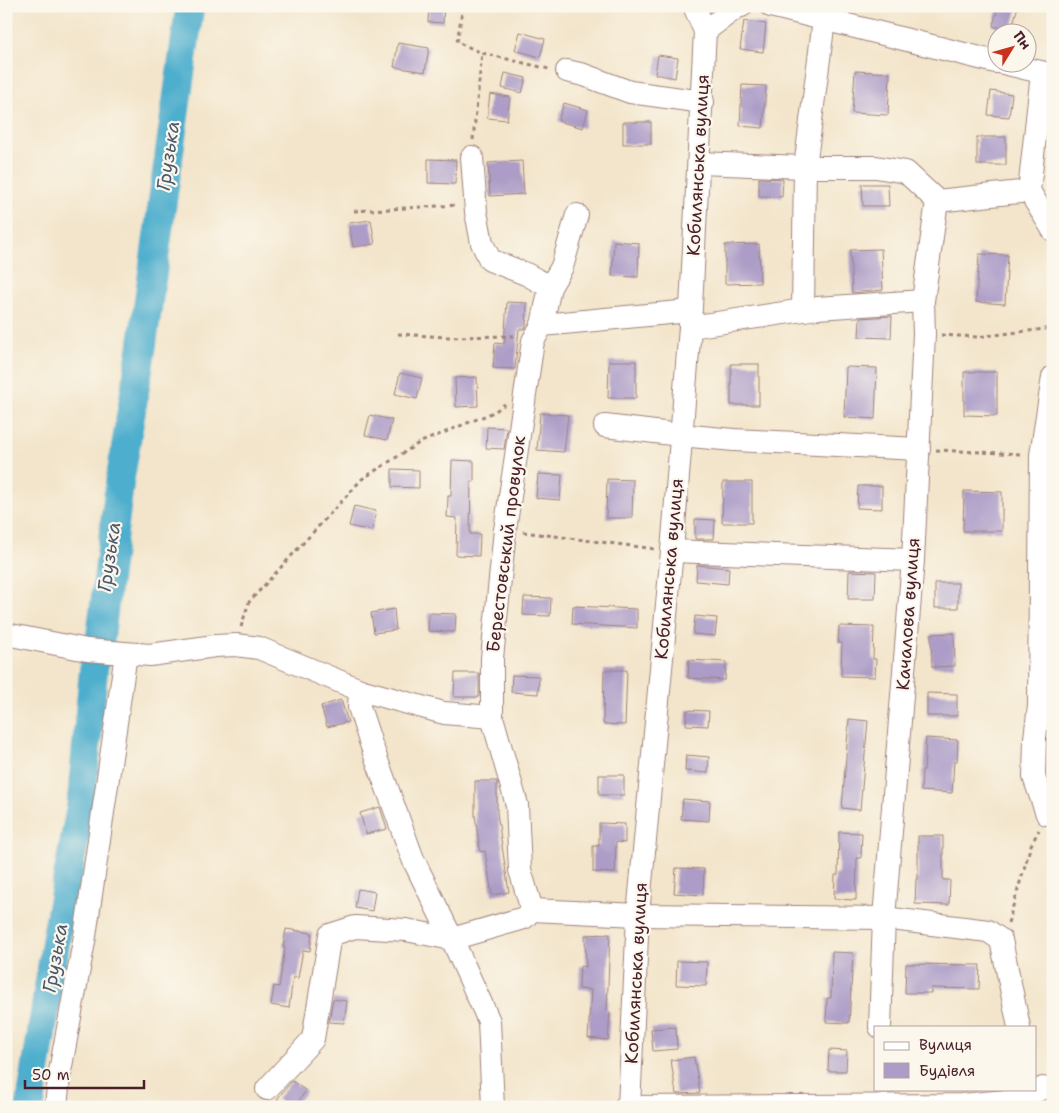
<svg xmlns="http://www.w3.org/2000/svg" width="1059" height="1113" viewBox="0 0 1059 1113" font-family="'Shantell Sans',sans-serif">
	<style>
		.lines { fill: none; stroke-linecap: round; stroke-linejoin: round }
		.river { stroke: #4eaecd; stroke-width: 29 }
		.building { fill: #ac9cc7 }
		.minor-casing { stroke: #9e827b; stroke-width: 24 }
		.path { stroke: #9e827b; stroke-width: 3; stroke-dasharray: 4 4; stroke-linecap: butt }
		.minor { stroke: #fff; stroke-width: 22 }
		.labels { text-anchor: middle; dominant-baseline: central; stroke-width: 4.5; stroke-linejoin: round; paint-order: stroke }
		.street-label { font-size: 18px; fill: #4a1f2b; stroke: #fbf7ec }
		.water-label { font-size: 19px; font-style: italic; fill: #4c586c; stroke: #fbf7ec }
	</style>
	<rect width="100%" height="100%" fill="#fbf7ec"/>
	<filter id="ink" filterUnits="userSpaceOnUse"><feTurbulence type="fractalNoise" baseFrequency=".02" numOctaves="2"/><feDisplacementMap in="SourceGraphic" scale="10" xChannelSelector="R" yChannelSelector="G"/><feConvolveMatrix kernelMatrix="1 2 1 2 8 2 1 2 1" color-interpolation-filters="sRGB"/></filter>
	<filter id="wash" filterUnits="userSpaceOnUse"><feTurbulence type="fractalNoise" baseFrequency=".0096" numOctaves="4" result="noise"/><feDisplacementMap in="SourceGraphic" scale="20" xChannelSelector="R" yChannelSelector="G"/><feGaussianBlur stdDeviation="1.12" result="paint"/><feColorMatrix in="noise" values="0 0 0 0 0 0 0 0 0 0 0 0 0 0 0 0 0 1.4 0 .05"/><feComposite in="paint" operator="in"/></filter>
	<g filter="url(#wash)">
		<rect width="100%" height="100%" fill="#f3e5cb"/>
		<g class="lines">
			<!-- river -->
			<path class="river" d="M30,1107L57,933L81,805L94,665L100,640L120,480L142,347L190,6"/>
		</g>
		<g id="blocks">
			<!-- building -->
			<g class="building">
				<path d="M429,6L444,7L443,23L428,22Z"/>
				<path d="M998,6H1018L1011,31L993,26Z"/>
				<path d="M744,21L766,24L763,52L740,49Z"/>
				<path d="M520,32L545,39L540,57L515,50Z"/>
				<path d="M398,43L429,48L425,72L394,67Z"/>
				<path d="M658,55L678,58L675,78L655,74Z"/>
				<path d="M855,71L890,73L888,115L852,113Z"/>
				<path d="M505,73L526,78L522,93L502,88Z"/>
				<path d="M742,85L766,86L763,128L740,126Z"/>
				<path d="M991,91L1012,94L1009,117L988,115Z"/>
				<path d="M490,94L510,97L507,120L487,118Z"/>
				<path d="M564,103L588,110L583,128L558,121Z"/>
				<rect x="623" y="122" width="28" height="22"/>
				<rect x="977" y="137" width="29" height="28"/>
				<path d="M428,159L456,160L455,184L428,183Z"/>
				<path d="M522,161L524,194L490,196L488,163Z"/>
				<path d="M759,178L783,179L782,197L759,196Z"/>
				<path d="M862,184H888L889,206H863Z"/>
				<path d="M371,220L375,244L353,247L349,223Z"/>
				<path d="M614,241L639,243L638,277L612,276Z"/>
				<path d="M759,244L760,283L725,284V245Z"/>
				<path d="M881,249L883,290L852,293L850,250Z"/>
				<path d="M979,254L1008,255L1005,304L976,302Z"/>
				<path d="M507,302L527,303L526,327L525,329H519L515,369L493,368L495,343L504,344Z"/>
				<path d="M892,316L891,338L859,337L860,318Z"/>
				<path d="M609,361H636V398H608Z"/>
				<rect x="731" y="364" width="28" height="41"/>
				<path d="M846,367L877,368L875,419L844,417Z"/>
				<path d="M964,372H997V416L964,415Z"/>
				<path d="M400,373L422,378L417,399L395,394Z"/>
				<path d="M477,377L478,406L456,407L455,378Z"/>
				<path d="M540,413L568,415L564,452L537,450Z"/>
				<path d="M370,415L392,420L387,440L365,435Z"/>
				<path d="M487,427L507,428L504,449L486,448Z"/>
				<path d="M452,460L474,461V482H471L470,534H480L479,556L456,555L457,518L447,517L448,496H451Z"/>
				<path d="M392,469L419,470V488L392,487Z"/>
				<path d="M538,474L562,475L560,500L536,498Z"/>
				<path d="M607,479L633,480L632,518H606Z"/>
				<path d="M723,482H752V523H722Z"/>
				<path d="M858,486H882V509L857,508Z"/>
				<path d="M964,491L1002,492V531H963Z"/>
				<path d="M354,506L376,511L372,531L349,526Z"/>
				<path d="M695,519L715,520L714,539H695Z"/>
				<path d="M697,565L729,568L728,584L696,581Z"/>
				<path d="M849,571L876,572L875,599H848Z"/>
				<rect x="935" y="583" width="23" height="25"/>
				<path d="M524,597L551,598L550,616L523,615Z"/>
				<path d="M573,606L637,609V628L572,624Z"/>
				<path d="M394,609L396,630L374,633L371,613Z"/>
				<path d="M429,613L456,614L455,632L428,631Z"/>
				<path d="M695,616L717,618L715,636L693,634Z"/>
				<path d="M839,626L874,627L873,659H876L875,677L841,676L842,643H838Z"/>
				<path d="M954,633L955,666L932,667L931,634Z"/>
				<path d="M689,660L726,662L725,680L688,678Z"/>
				<path d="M604,670H627L625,725L603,724Z"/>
				<path d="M455,673H479V697H454Z"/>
				<path d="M512,675L539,676L538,694L511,692Z"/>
				<path d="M927,693L957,694V716H927Z"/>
				<path d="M341,700L348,722L327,727L321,706Z"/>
				<path d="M687,710L709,711L708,726L686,725Z"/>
				<path d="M849,719L868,721L860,810L842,808Z"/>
				<path d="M926,738L958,740L957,761H954L952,793L921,791L922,770H924Z"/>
				<path d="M686,755L709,757L708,773L685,771Z"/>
				<rect x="599" y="775" width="25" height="20"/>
				<path d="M475,781H497V813L509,892L492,895L485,851L480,852L475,815Z"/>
				<path d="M683,799L710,801L709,821L681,819Z"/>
				<path d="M380,807L387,829L366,834L360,813Z"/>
				<path d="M599,823L625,824V843L616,842L615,873L593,872V846H599Z"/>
				<path d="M839,832L862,833L861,858H857L856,900L834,899L835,875H838Z"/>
				<path d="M918,836H943V880H950L949,905L915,904L916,879H918Z"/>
				<path d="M676,868L704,869L703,895L674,893Z"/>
				<path d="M358,889L375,892L372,911L355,908Z"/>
				<path d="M286,929L312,933L310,951L303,950L298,978L293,977L289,1008L271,1005L274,986L279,987L285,947H283Z"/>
				<path d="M610,934L607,1011L610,1012L608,1040L588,1038L591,990L579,989L580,966L586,967L585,935Z"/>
				<path d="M832,952L853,953L849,1023L826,1022L827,998H831Z"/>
				<path d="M677,961L707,962L706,986L676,985Z"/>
				<path d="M906,964L980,965L979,989L931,988V993H905Z"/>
				<path d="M333,999L347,1001L344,1023L329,1022Z"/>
				<path d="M676,1027L677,1049L653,1051L651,1029Z"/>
				<path d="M829,1050L847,1051L846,1071H828Z"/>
				<path d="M694,1057L700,1093L676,1094L671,1060Z"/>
				<path d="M292,1081L306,1091L294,1107H287L277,1099Z"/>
			</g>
		</g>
	</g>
	<g filter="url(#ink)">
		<use href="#blocks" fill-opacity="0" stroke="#9e827b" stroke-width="1"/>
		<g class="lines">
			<!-- minor casing -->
			<g class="minor-casing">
				<g id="minor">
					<path d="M771,6L996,62"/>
					<path d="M705,31L737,7L741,6"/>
					<path d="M999,62L1053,75"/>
					<path d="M567,71L584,75L630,92L703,102"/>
					<path d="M1042,73L1029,191L1053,230"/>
					<path d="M472,157L476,212L482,243L490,260L526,274L550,287"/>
					<path d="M699,163L805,167H876L906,172L937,201L1029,191"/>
					<path d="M803,310L805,167L824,20"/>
					<path d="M542,325L550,287L562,267L577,215"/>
					<path d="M690,327L817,308L923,301"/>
					<path d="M1053,377L1041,455L1039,706L1053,710"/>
					<path d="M605,426L680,435L734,440L919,449"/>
					<path d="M672,551L913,560"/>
					<path d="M6,634L87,650L150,655L215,646L236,645L259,648L360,690L444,713L492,717"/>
					<path d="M360,690L359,707L371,744L413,859L452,939L489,1021L493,1107"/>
					<path d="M1039,706L1035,738L1034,777L1047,814"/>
					<path d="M532,910L520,870L517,805L492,717V658L505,530L533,341L542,325L690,311"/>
					<path d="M532,910L638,915L884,918L988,931L1001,940L1019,1027"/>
					<path d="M880,1027L884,918L913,560L924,334L923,301L937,201"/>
					<path d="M267,1089L313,1039L330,935L355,927L406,930L452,939L524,918L532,910"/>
					<path d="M56,1107L59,1077L85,936L126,654"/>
					<path d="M625,1107L961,1105L1017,1100L1043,1088"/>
					<path d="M629,1107L638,915L672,551L690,327L705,31L694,6"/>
				</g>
			</g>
			<!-- path -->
			<g class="path">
				<path d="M463,6L457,42L482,53L549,69"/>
				<path d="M473,140L482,53"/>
				<path d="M354,211L457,205"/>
				<path d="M398,334L445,337L516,336"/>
				<path d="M941,335L977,337L1053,328"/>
				<path d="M936,450L1022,454"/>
				<path d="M523,532L655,549"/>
				<path d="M241,627L249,602L362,479L419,443L494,412L505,404"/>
				<path d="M1008,923L1031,845L1039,830"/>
			</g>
			<!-- minor -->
			<use href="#minor" class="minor"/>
		</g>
	</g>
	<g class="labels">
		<!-- street labels -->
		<g class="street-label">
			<text transform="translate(698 165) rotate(-87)">Кобилянська вулиця</text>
			<text transform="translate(506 544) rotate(-83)">Берестовський провулок</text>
			<text transform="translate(669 569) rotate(-85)">Кобилянська вулиця</text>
			<text transform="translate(908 614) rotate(-86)">Качалова вулиця</text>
			<text transform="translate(636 973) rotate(-87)">Кобилянська вулиця</text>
		</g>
		<!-- water labels -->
		<g class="water-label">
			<text transform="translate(168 156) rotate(-82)">Грузька</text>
			<text transform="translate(109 557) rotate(-82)">Грузька</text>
			<text transform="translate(55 958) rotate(-80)">Грузька</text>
		</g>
	</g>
	<!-- margin -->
	<rect width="1059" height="1113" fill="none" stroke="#fbf7ec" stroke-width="25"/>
	<!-- legend -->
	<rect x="874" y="1026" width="162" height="65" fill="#fbf7ec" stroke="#b4a19f"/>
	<rect x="884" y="1042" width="25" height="8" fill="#ffffff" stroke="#b4a19f"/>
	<text x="919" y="1050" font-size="15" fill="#4a1f2b">Вулиця</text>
	<rect x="884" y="1063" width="25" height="15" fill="#ac9cc7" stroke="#b4a19f"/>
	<text x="919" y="1076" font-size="15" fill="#4a1f2b">Будівля</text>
	<!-- north arrow -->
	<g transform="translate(1012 48) rotate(53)"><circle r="24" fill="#fbf7ec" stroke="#b4a19f"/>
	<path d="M0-4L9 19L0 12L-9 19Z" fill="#c8321e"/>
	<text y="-8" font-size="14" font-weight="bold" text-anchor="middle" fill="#4a1f2b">Пн</text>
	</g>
	<!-- scale -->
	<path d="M25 1080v8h119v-8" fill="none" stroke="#4a1f2b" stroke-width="2.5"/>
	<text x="32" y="1080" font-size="15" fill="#4a1f2b" stroke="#fbf7ec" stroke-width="4" paint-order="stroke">50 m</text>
</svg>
